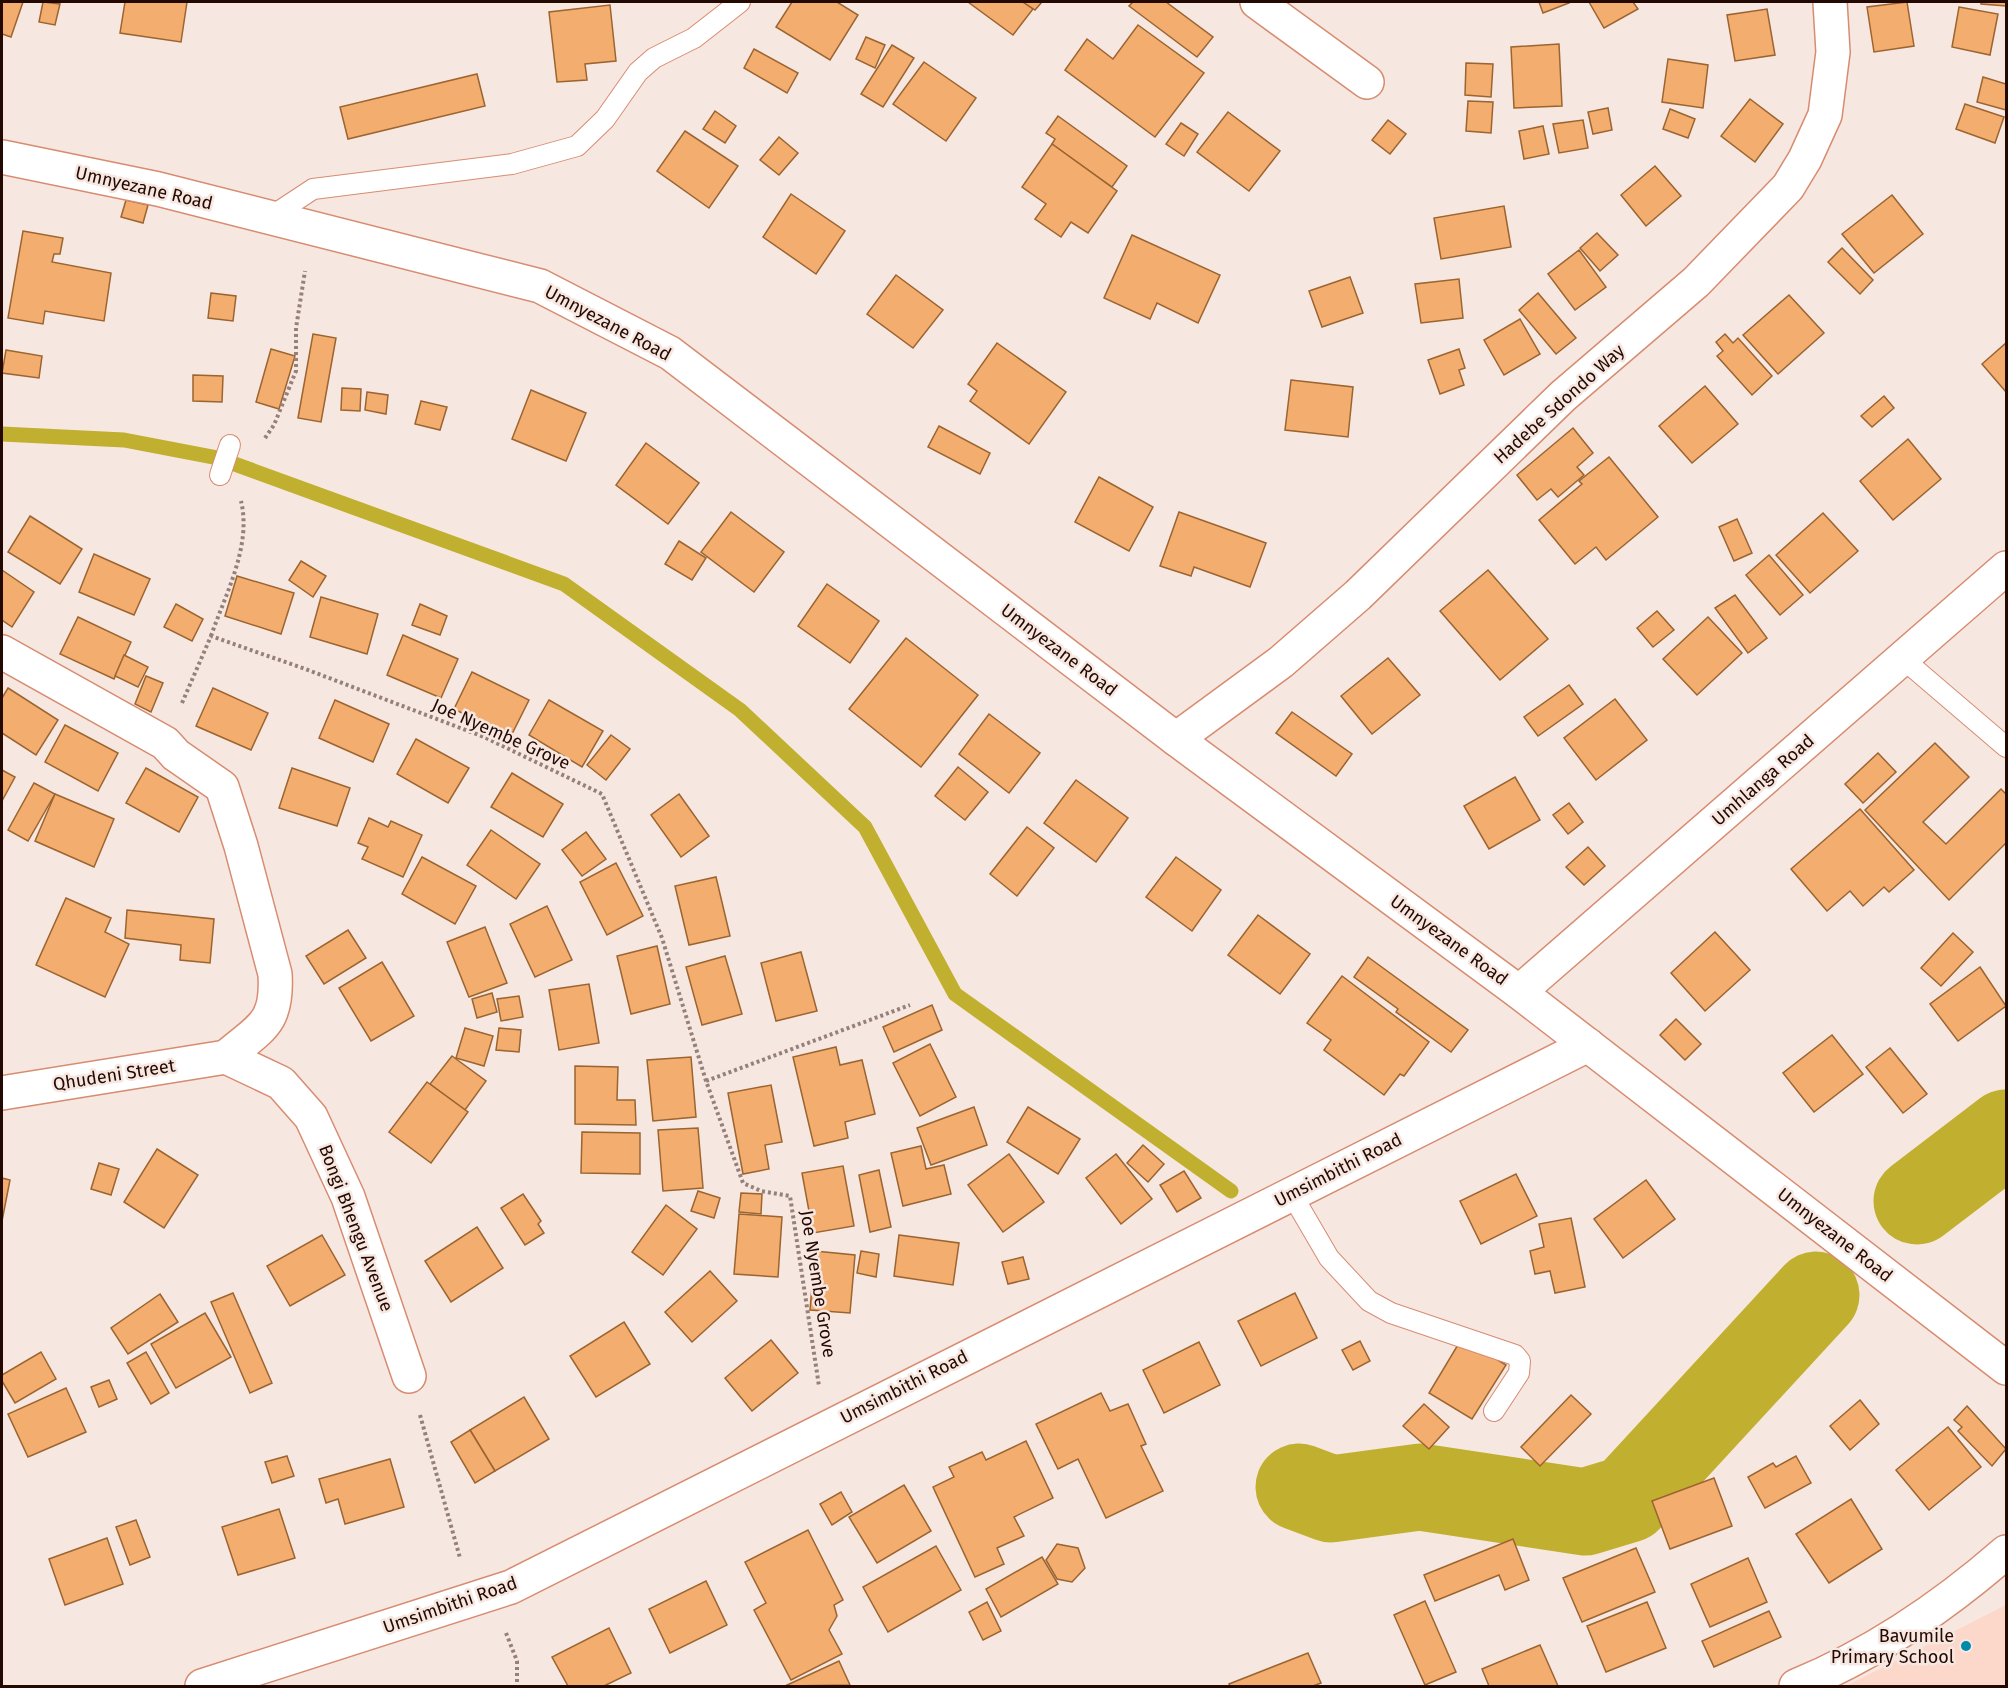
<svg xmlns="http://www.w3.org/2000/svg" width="2008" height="1688" viewBox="0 0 2008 1688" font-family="'Fira Sans',sans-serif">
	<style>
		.built { fill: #fcd8cb }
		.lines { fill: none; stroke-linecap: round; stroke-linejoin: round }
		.stream { stroke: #c1b02f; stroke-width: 15 }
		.river { stroke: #c1b02f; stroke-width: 87 }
		.building { fill: #f3ad6f; stroke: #9c642f; stroke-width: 1.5 }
		.service-casing { stroke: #d78c70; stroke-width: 22 }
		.minor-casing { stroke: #d78c70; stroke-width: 36 }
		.path { stroke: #95807a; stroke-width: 4; stroke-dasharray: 3 3; stroke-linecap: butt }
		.service { stroke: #fff; stroke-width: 20 }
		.minor { stroke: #fff; stroke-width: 33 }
		.poi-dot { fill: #008aaa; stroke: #f7e7e1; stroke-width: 2 }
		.labels { text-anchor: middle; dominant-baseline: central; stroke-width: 5; stroke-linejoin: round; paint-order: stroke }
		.street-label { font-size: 18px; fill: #240902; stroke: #f7e7e1 }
		.poi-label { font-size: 18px; fill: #240902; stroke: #f7e7e1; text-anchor: end }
	</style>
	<rect width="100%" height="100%" fill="#f7e7e1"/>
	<!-- built -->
	<path class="built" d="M2006,1605V1686H1846Z"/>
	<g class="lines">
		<!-- stream -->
		<path class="stream" d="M2,434L124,440L218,458L564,584L740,710L865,827L955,994L1231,1191"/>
		<!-- river -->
		<g class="river">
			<path d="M1917,1201L2006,1133"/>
			<path d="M1299,1487L1331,1499L1420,1487L1585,1512L1628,1499L1816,1295"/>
		</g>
	</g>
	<!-- building -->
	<g class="building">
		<path d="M2,2H23L11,37L2,34Z"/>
		<path d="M43,2L60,4L55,25L39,22Z"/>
		<path d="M125,2H187L181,42L120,33Z"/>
		<path d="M792,2H837L858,15L830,60L776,27Z"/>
		<path d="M968,2H1023L1033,9L1013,35Z"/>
		<path d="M1023,2H1042L1035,10Z"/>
		<path d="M1133,2H1166L1213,37L1197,57L1129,6Z"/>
		<path d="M1539,2H1568L1569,3L1543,13Z"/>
		<path d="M1589,2H1633L1638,9L1604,28Z"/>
		<path d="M1907,2L1914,46L1874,52L1867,7Z"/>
		<path d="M1981,2H2006V6L1981,4Z"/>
		<path d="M610,5L616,61L585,64L587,80L557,82L549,12Z"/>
		<path d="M1959,7L1998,14L1990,55L1952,47Z"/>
		<path d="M1767,9L1775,55L1735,61L1727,15Z"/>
		<path d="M1138,25L1204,73L1155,137L1065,70L1087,39L1113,59Z"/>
		<path d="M866,37L885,45L875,68L856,59Z"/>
		<path d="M1559,44L1562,106L1514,108L1511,47Z"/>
		<path d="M892,45L914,58L883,107L861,94Z"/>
		<path d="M754,49L798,73L787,93L744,68Z"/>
		<path d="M1668,59L1708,65L1703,108L1662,102Z"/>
		<path d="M924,62L976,98L946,141L893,104Z"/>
		<path d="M1466,63L1493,64L1491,97L1465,95Z"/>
		<path d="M477,74L485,106L348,139L340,107Z"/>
		<path d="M1983,77L2006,84V110L1977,102Z"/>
		<path d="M1750,99L1783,124L1755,162L1721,136Z"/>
		<path d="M1468,101L1493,102L1491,133L1466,131Z"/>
		<path d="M1965,104L2004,117L1995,143L1956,129Z"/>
		<path d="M1608,108L1612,130L1593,134L1588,112Z"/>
		<path d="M1670,109L1695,119L1688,138L1663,129Z"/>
		<path d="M715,111L736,126L725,143L703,129Z"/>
		<path d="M1228,112L1280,151L1249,191L1197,152Z"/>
		<path d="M1058,116L1127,166L1112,187L1052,144L1055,139L1046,133Z"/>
		<path d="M1388,120L1406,134L1390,154L1372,140Z"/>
		<path d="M1583,120L1588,148L1559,153L1553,124Z"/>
		<path d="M1181,123L1198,134L1184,156L1166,144Z"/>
		<path d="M1543,126L1549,154L1524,159L1519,131Z"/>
		<path d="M685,131L738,166L709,208L657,171Z"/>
		<path d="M779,137L798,153L779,175L760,160Z"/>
		<path d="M1052,144L1117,191L1088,233L1071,222L1061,237L1035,219L1046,204L1022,187Z"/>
		<path d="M1655,166L1681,196L1646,226L1621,195Z"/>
		<path d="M791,194L845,231L816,274L763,237Z"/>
		<path d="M1892,195L1923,234L1874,273L1842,234Z"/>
		<path d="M126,200L148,205L143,223L121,217Z"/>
		<path d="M1504,206L1511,247L1441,259L1434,218Z"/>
		<path d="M23,231L63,238L60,254H54L52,262L111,273L104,321L45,311L43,324L8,318Z"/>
		<path d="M1597,233L1618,255L1600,271L1580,248Z"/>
		<path d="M1132,235L1220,275L1198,323L1157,303L1150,319L1104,298Z"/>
		<path d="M1842,248L1873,280L1860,294L1828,262Z"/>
		<path d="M1579,250L1606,287L1575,310L1548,274Z"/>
		<path d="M896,275L943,310L913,348L867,314Z"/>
		<path d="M1350,277L1363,313L1322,327L1309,291Z"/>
		<path d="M1459,279L1463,318L1421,323L1415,284Z"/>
		<path d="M211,293L236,296L233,321L208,318Z"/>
		<path d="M1538,293L1576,338L1556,354L1519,310Z"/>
		<path d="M1789,295L1824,333L1778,374L1743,335Z"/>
		<path d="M1520,319L1540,354L1504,375L1484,340Z"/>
		<path d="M313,334L336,338L321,422L298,418Z"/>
		<path d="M1725,334L1733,343L1738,338L1772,376L1752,395L1717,356L1723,351L1716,342Z"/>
		<path d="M997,343L1066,392L1029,444L970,401L977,391L968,384Z"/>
		<path d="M2006,343V392L1982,364Z"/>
		<path d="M271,349L295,356L279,409L256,402Z"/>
		<path d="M1459,349L1465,368L1459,370L1464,385L1440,394L1428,360Z"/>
		<path d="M6,350L42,356L39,378L2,373Z"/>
		<path d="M193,375L223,376L222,402L193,401Z"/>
		<path d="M1291,380L1353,387L1348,437L1285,430Z"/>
		<path d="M1705,386L1738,424L1692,463L1659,426Z"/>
		<path d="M342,388L361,389L360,411L341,410Z"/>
		<path d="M531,390L586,413L566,461L512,439Z"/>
		<path d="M367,392L388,395L386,414L365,410Z"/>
		<path d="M1884,396L1894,408L1872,427L1861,416Z"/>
		<path d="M421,401L447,407L440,430L415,424Z"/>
		<path d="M939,426L990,453L980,474L928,447Z"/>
		<path d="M1573,428L1593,453L1577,467L1584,475L1558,497L1551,489L1537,500L1517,475Z"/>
		<path d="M1908,439L1941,479L1893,520L1860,481Z"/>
		<path d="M646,443L699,483L668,524L616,485Z"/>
		<path d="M1609,457L1658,517L1606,560L1596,547L1575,564L1539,520L1582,484L1579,481Z"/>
		<path d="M1099,477L1153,507L1129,551L1075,522Z"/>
		<path d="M731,512L784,552L754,592L701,552Z"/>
		<path d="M1179,512L1266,543L1250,587L1194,567L1191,576L1160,566Z"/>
		<path d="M1823,513L1858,551L1810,593L1776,555Z"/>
		<path d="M30,516L82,549L60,584L8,552Z"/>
		<path d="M1737,519L1752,553L1734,561L1719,527Z"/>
		<path d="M679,541L706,558L692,580L665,564Z"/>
		<path d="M94,554L150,579L134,615L79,592Z"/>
		<path d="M1769,555L1803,595L1780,615L1746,575Z"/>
		<path d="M301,561L326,576L313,597L289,580Z"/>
		<path d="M2,570L34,592L12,627L2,620Z"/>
		<path d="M1488,570L1548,639L1500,680L1440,611Z"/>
		<path d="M237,576L294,593L281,634L225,616Z"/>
		<path d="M827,584L879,621L850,663L798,626Z"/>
		<path d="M1735,595L1767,638L1748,653L1715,608Z"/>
		<path d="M321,597L378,614L367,654L310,637Z"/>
		<path d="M176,604L203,619L192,641L164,627Z"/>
		<path d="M420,604L447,616L440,635L412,625Z"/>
		<path d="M1657,611L1674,630L1653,647L1637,628Z"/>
		<path d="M78,617L131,642L114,679L60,654Z"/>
		<path d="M1708,617L1742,653L1697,695L1663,659Z"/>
		<path d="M403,635L458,659L441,698L387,675Z"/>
		<path d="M906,638L978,695L921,767L849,709Z"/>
		<path d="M124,655L148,667L138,687L115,676Z"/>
		<path d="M1388,658L1420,695L1372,734L1341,696Z"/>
		<path d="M472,672L529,700L510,738L454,709Z"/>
		<path d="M146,676L163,683L151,712L135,704Z"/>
		<path d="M1569,685L1583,704L1538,736L1524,717Z"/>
		<path d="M8,688L58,720L36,755L2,733V698Z"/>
		<path d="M213,688L268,713L251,750L196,726Z"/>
		<path d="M1615,699L1647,740L1596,780L1564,738Z"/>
		<path d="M335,700L389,724L373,762L319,738Z"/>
		<path d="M549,700L603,731L582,767L529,735Z"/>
		<path d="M1292,712L1352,754L1336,776L1276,733Z"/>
		<path d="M989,714L1040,753L1009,793L959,754Z"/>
		<path d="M65,725L118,753L98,791L45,762Z"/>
		<path d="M611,735L630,749L606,780L587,765Z"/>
		<path d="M416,739L469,768L448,803L397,774Z"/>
		<path d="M1935,743L1969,777L1923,822L1946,844L2001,789L2006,794V843L1949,900L1865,810Z"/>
		<path d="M1878,753L1896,772L1863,803L1845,784Z"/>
		<path d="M958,767L988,792L965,820L935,796Z"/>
		<path d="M146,768L198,797L179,832L126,803Z"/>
		<path d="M292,768L350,788L337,826L279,808Z"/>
		<path d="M2,770L15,777L2,801Z"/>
		<path d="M512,773L563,804L543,837L491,807Z"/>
		<path d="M1515,777L1540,820L1489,849L1464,806Z"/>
		<path d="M1076,780L1128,818L1096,862L1044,823Z"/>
		<path d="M34,783L55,794L28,841L8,830Z"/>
		<path d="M55,794L114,819L94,867L35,841Z"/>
		<path d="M679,794L709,836L681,857L651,815Z"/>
		<path d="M1569,803L1583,822L1568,834L1553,815Z"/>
		<path d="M1860,809L1914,870L1889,892L1884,887L1863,906L1850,891L1827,911L1791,869Z"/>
		<path d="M369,818L388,827L391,821L422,835L403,877L362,859L368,847L358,843Z"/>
		<path d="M1027,827L1054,848L1017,896L990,874Z"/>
		<path d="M491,830L540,864L516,899L467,865Z"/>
		<path d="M586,832L606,859L582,876L562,850Z"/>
		<path d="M1588,847L1605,866L1584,885L1566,867Z"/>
		<path d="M422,857L476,886L455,924L402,894Z"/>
		<path d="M1176,857L1221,890L1192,931L1146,897Z"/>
		<path d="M616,863L643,916L607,935L580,882Z"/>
		<path d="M716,877L730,936L689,945L675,886Z"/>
		<path d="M66,898L111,918L105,932L129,944L105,997L36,965Z"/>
		<path d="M547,906L572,960L535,977L510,924Z"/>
		<path d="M127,910L214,919L210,963L180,960L181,945L125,938Z"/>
		<path d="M1258,915L1310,954L1280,994L1228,955Z"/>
		<path d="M485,927L507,983L469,997L447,942Z"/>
		<path d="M348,930L366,958L324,984L306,956Z"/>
		<path d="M1715,932L1750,970L1705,1011L1671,973Z"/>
		<path d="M1953,933L1973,952L1941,986L1921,968Z"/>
		<path d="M657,946L670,1004L631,1014L617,956Z"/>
		<path d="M801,952L817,1011L776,1021L761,963Z"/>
		<path d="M725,956L742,1014L702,1025L686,967Z"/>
		<path d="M1368,957L1468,1030L1451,1052L1396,1012L1398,1009L1354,977Z"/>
		<path d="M382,962L414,1016L371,1041L339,988Z"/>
		<path d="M1980,967L2006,1006L1958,1041L1930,1004Z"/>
		<path d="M1342,976L1429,1042L1404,1076L1400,1074L1384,1095L1324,1050L1331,1040L1307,1023Z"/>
		<path d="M589,984L599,1043L559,1050L549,990Z"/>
		<path d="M492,993L497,1012L477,1018L472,999Z"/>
		<path d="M519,996L523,1017L501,1021L497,999Z"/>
		<path d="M932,1005L942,1030L894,1052L883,1027Z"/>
		<path d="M1676,1019L1701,1044L1685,1060L1660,1035Z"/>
		<path d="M465,1028L493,1036L484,1066L456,1058Z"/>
		<path d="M499,1028L521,1030L519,1052L496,1050Z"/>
		<path d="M1832,1035L1863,1074L1814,1112L1783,1073Z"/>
		<path d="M930,1044L956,1097L920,1116L893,1063Z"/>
		<path d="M836,1047L840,1065L862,1060L875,1114L845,1122L848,1138L814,1146L793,1057Z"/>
		<path d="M1890,1048L1927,1094L1903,1113L1866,1067Z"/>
		<path d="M452,1056L486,1081L465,1110L430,1084Z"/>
		<path d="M691,1057L696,1117L653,1121L647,1060Z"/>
		<path d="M575,1066L618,1067L617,1100H635L636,1125L575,1124Z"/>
		<path d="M427,1082L468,1112L431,1163L389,1132Z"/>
		<path d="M771,1085L782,1142L765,1145L769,1169L743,1174L728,1093Z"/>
		<path d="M974,1107L987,1145L931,1165L917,1128Z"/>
		<path d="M1028,1107L1080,1139L1058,1174L1007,1142Z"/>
		<path d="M698,1128L703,1188L663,1191L658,1130Z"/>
		<path d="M582,1132L640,1133V1174L581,1173Z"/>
		<path d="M1143,1145L1164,1164L1148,1182L1127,1163Z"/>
		<path d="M921,1146L926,1169L944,1165L951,1194L903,1206L891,1153Z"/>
		<path d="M157,1149L198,1175L164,1228L124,1202Z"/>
		<path d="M1009,1154L1044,1202L1003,1232L968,1185Z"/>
		<path d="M1116,1154L1152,1199L1121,1224L1086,1178Z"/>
		<path d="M99,1163L119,1169L111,1195L91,1189Z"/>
		<path d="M843,1166L854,1226L813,1233L802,1173Z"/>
		<path d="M879,1170L891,1227L870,1232L859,1175Z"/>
		<path d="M1184,1171L1201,1198L1177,1212L1160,1185Z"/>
		<path d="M1516,1174L1537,1216L1481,1244L1460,1201Z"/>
		<path d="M2,1178L10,1180L2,1221Z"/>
		<path d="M1646,1180L1675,1219L1623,1258L1594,1219Z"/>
		<path d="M698,1191L720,1198L714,1218L691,1211Z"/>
		<path d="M741,1193L762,1194L761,1214L739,1212Z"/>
		<path d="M523,1194L541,1221L538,1224L544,1233L525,1245L501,1208Z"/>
		<path d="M666,1205L697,1229L663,1275L632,1252Z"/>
		<path d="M739,1214L782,1217L778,1277L734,1274Z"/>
		<path d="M1571,1218L1585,1287L1555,1293L1550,1271L1535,1274L1530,1251L1544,1247L1539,1224Z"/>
		<path d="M477,1227L503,1268L451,1302L425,1261Z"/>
		<path d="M322,1235L345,1275L290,1306L267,1266Z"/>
		<path d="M899,1235L959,1243L953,1285L894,1276Z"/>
		<path d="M815,1251L855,1255L850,1313L810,1310Z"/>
		<path d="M861,1251L879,1254L876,1277L857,1273Z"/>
		<path d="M1023,1257L1029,1279L1008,1284L1002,1262Z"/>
		<path d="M710,1271L737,1301L692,1342L665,1312Z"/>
		<path d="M233,1293L272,1383L250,1393L211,1302Z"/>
		<path d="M1295,1293L1317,1338L1261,1366L1238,1321Z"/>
		<path d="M160,1294L178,1322L128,1354L111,1328Z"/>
		<path d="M205,1313L231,1357L176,1388L151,1344Z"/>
		<path d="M624,1322L650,1364L596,1397L570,1356Z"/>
		<path d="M1462,1338L1506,1365L1472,1419L1429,1393Z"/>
		<path d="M771,1340L798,1373L752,1411L725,1378Z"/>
		<path d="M1360,1341L1370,1361L1353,1370L1342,1350Z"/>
		<path d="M1199,1342L1220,1385L1164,1413L1143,1370Z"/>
		<path d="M41,1352L56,1379L15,1403L2,1381V1375Z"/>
		<path d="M146,1352L169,1393L151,1404L127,1363Z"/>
		<path d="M109,1380L117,1399L99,1407L91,1387Z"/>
		<path d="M66,1388L86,1432L28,1457L8,1414Z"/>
		<path d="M1101,1393L1110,1411L1128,1404L1146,1444L1141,1446L1163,1491L1106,1518L1078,1459L1058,1469L1036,1424Z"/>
		<path d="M1571,1395L1591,1414L1540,1466L1521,1447Z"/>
		<path d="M524,1397L549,1439L495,1471L470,1430Z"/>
		<path d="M1860,1400L1879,1424L1850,1450L1830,1426Z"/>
		<path d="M1424,1404L1449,1427L1429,1449L1403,1426Z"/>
		<path d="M1967,1406L2006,1449L1992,1466L1958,1431L1962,1427L1954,1420Z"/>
		<path d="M1948,1427L1981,1467L1929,1510L1896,1470Z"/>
		<path d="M470,1430L495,1471L475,1483L451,1442Z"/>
		<path d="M1026,1441L1053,1498L1014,1517L1024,1536L997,1548L1004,1564L975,1577L933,1487L954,1477L949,1467L982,1452L986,1460Z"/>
		<path d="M287,1456L294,1476L272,1483L265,1462Z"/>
		<path d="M1796,1456L1811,1483L1765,1508L1748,1477L1773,1463L1776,1467Z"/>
		<path d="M390,1459L404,1507L345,1524L338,1499L326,1503L319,1479Z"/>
		<path d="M1714,1478L1732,1526L1670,1549L1652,1501Z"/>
		<path d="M904,1485L931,1531L877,1563L849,1517Z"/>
		<path d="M841,1492L852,1512L832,1525L820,1504Z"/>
		<path d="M1851,1499L1882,1549L1829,1583L1796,1534Z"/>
		<path d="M279,1509L295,1558L238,1575L222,1527Z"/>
		<path d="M136,1520L150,1557L130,1565L116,1527Z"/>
		<path d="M808,1530L843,1600L834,1605L837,1616L829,1630L842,1654L791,1680L754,1610L766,1603L745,1562Z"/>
		<path d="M107,1538L123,1584L65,1605L49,1559Z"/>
		<path d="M1513,1539L1529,1580L1505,1590L1499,1575L1435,1601L1424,1575Z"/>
		<path d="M1057,1544L1078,1548L1085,1568L1072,1582L1057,1579L1046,1560Z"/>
		<path d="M936,1546L961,1590L888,1632L863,1587Z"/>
		<path d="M1636,1548L1655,1592L1582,1622L1563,1578Z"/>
		<path d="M1042,1557L1058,1584L1001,1617L986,1589Z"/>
		<path d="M1748,1558L1767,1602L1710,1627L1691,1584Z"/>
		<path d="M706,1581L727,1625L670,1653L649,1609Z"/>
		<path d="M1425,1601L1456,1672L1425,1685L1394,1615Z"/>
		<path d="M987,1602L1001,1631L983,1640L969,1612Z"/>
		<path d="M1647,1602L1666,1648L1606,1672L1587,1626Z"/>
		<path d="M1769,1611L1781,1637L1714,1667L1702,1641Z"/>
		<path d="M609,1628L631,1673L604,1686H568L552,1657Z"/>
		<path d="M1540,1645L1558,1686H1489L1482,1669Z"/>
		<path d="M1308,1653L1321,1683L1313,1686H1230L1229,1684Z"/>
		<path d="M839,1661L850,1685L785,1686Z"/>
	</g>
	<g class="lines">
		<!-- service casing -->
		<g class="service-casing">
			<g id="service">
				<path d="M269,218L313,189L512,164L577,146L605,119L638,72L654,58L694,38L740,2"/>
				<path d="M220,475L230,445"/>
				<path d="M1902,658L2006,747"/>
				<path d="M1291,1193L1329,1258L1369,1301L1391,1313L1515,1355L1520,1361L1519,1373L1494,1411"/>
			</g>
		</g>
		<!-- minor casing -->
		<g class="minor-casing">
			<g id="minor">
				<path d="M1257,2L1367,82"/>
				<path d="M2,157L158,189L540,286L670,353L1176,739L1519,992L2006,1368"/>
				<path d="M2,652L165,743L176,755L222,787L241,846L275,974C278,1024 261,1027 226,1057L281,1083L311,1117L348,1197L409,1376"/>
				<path d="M1176,739L1281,662L1358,595L1563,396L1696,282L1788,187L1805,159L1825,115L1833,52L1830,2"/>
				<path d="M1519,992L2006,568"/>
				<path d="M2,1093L226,1057"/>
				<path d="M202,1686L511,1587L1588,1045"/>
				<path d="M1796,1686C1874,1654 1943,1607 2006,1552"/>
			</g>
		</g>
		<!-- path -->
		<g class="path">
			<path d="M265,438L274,425L296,371V328L305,271"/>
			<path d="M211,636C225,595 252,546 241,501"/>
			<path d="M182,703L211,636L308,670L484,737L602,794L662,938L706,1081L743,1183L761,1191L790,1196L819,1386"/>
			<path d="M706,1081L910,1005"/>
			<path d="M420,1415L460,1558"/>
			<path d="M506,1633L517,1661V1686"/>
		</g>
		<!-- service -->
		<use href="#service" class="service"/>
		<!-- minor -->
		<use href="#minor" class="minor"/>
	</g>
	<!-- markers -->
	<circle class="poi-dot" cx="1966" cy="1646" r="6"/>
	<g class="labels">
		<!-- street labels -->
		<g class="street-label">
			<text transform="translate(144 188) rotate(13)">Umnyezane Road</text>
			<text transform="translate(608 323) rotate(28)">Umnyezane Road</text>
			<text transform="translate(1559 404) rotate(-42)">Hadebe Sdondo Way</text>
			<text transform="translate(1059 650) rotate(37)">Umnyezane Road</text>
			<text transform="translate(501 734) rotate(24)">Joe Nyembe Grove</text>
			<text transform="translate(1763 780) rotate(-41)">Umhlanga Road</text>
			<text transform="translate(1449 940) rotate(36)">Umnyezane Road</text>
			<text transform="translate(114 1075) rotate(-9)">Qhudeni Street</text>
			<text transform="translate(1338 1170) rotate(-27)">Umsimbithi Road</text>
			<text transform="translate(356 1228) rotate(69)">Bongi Bhengu Avenue</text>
			<text transform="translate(1835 1235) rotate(38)">Umnyezane Road</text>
			<text transform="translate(818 1284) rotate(81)">Joe Nyembe Grove</text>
			<text transform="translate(904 1387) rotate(-27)">Umsimbithi Road</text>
			<text transform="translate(450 1605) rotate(-19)">Umsimbithi Road</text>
		</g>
		<!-- poi labels -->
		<g class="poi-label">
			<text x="1954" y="1636">Bavumile<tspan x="1954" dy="21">Primary School</tspan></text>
		</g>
	</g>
	<!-- border -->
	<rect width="2008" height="1688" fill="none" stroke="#240902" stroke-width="6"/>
</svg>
